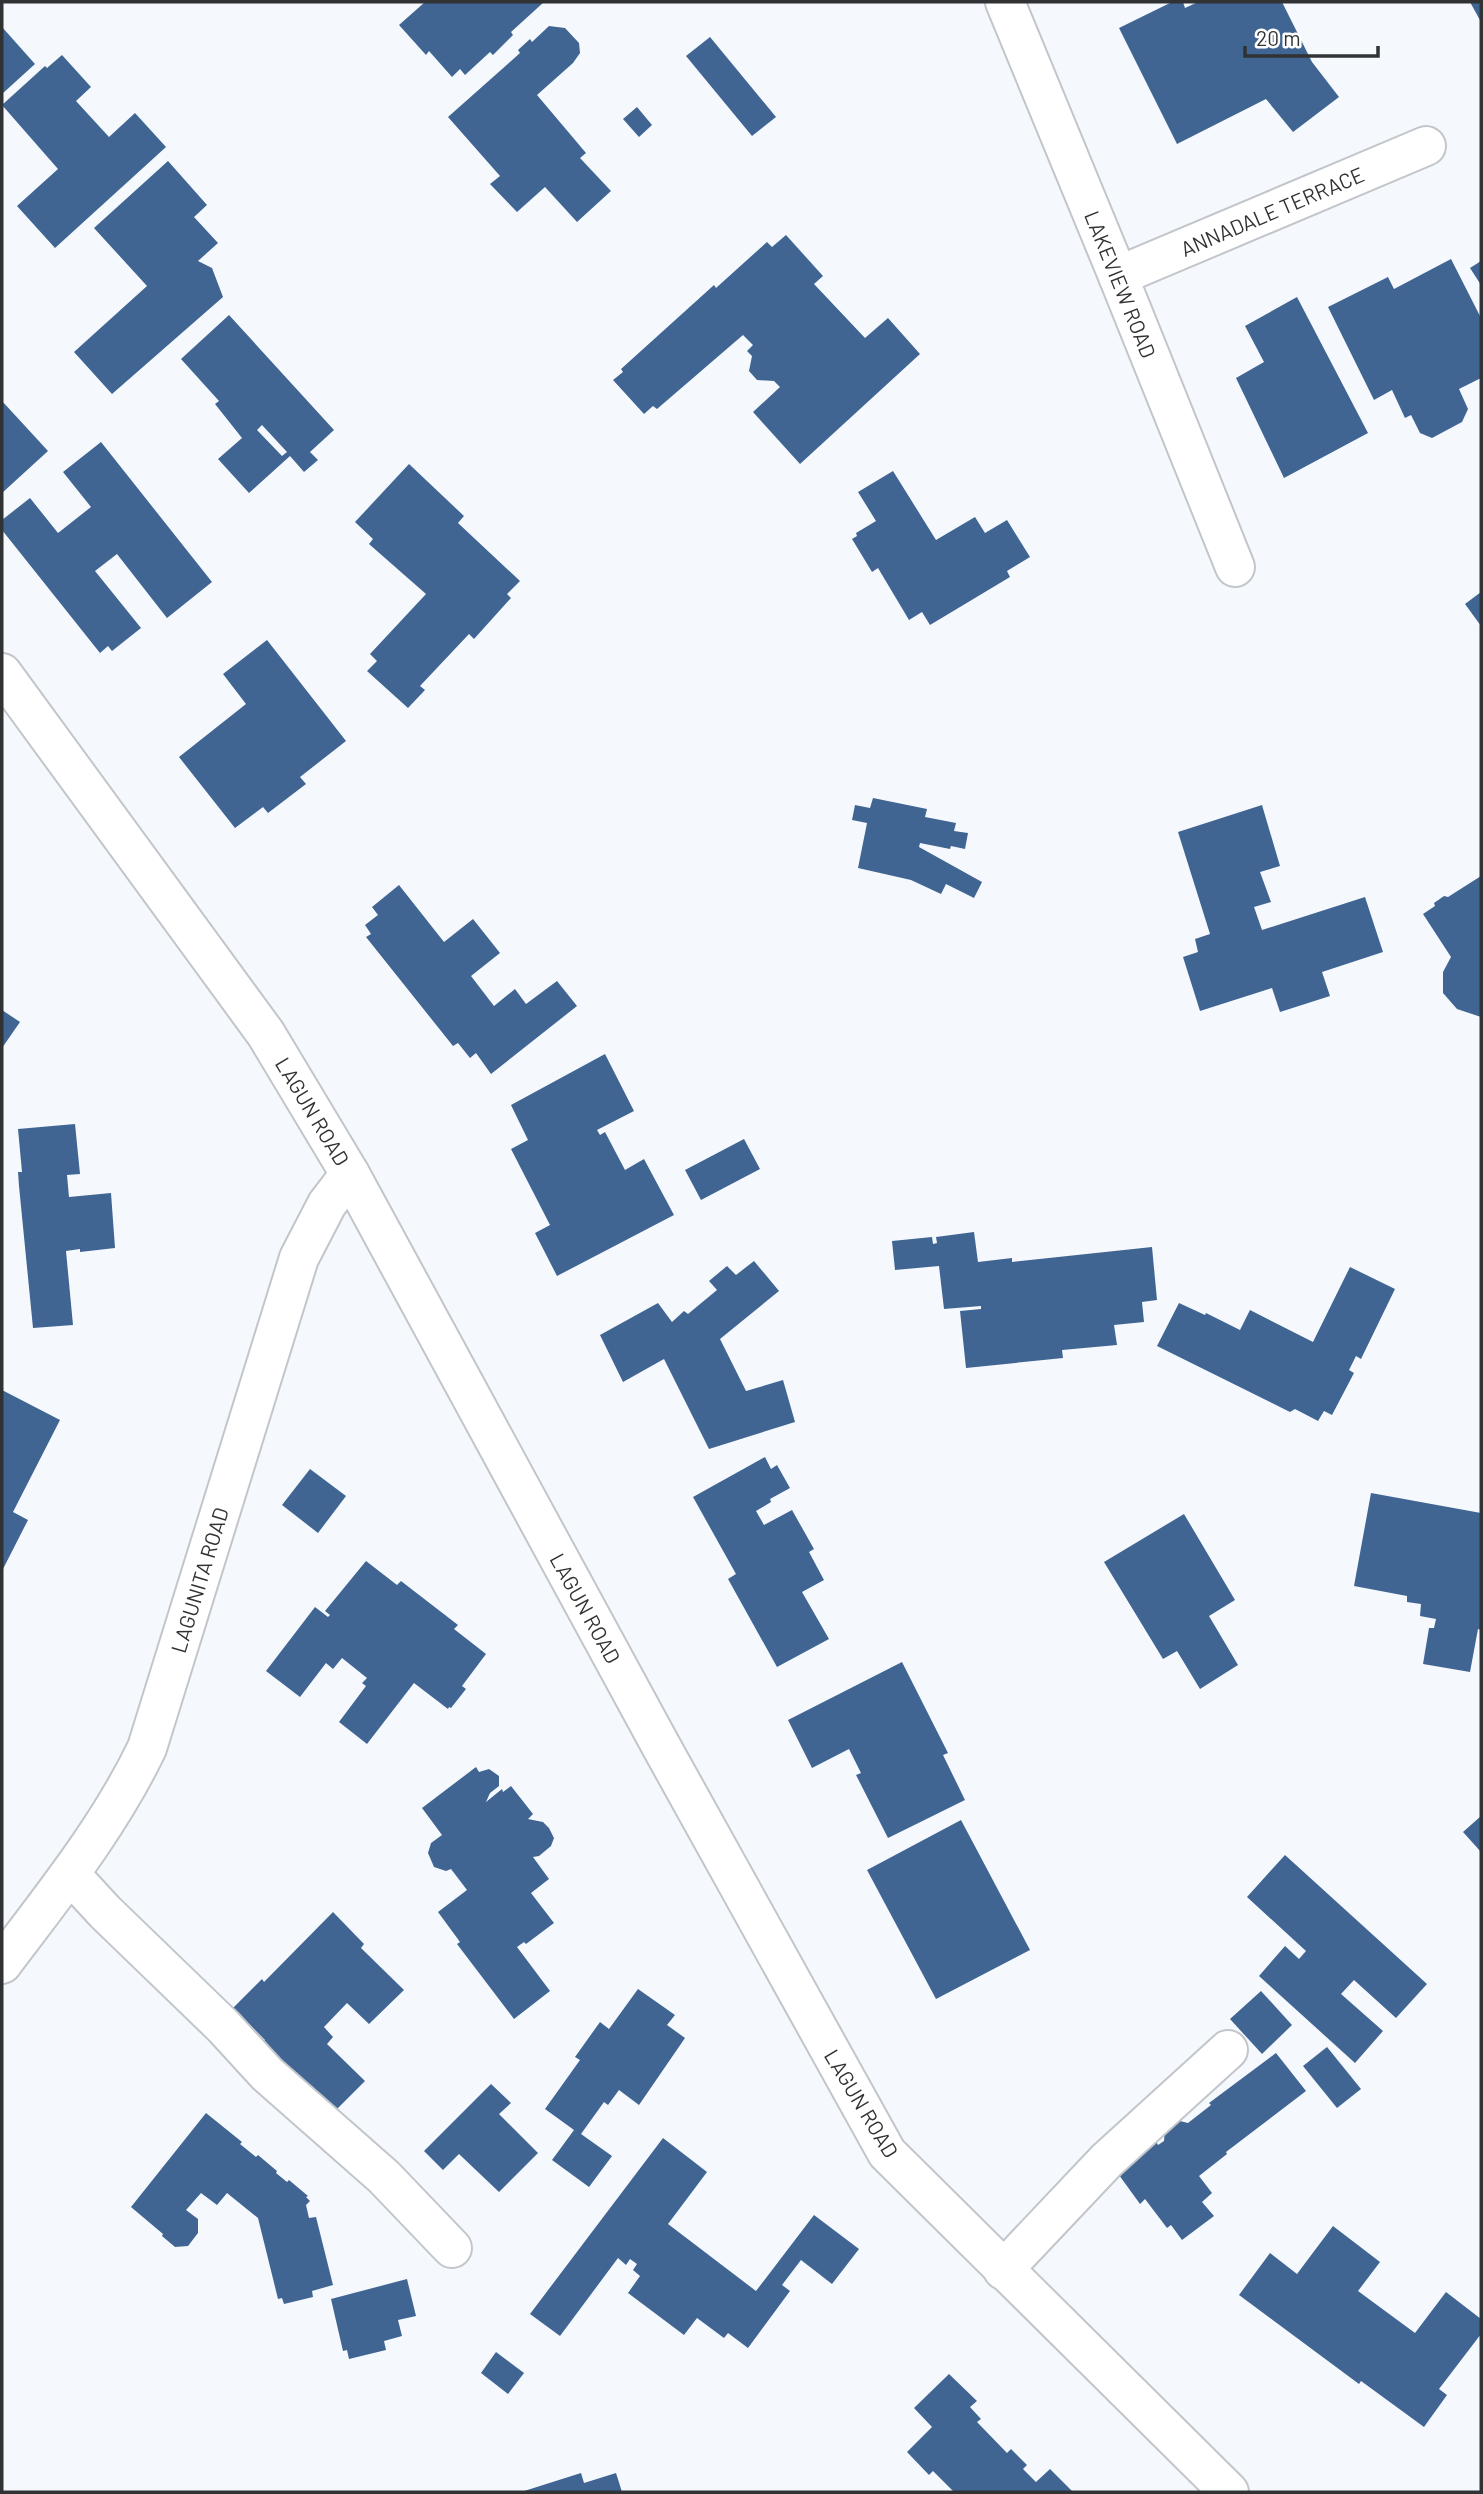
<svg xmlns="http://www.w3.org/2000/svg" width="1483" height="2494" viewBox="0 0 1483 2494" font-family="Barlow,sans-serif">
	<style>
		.building { fill: #406593; fill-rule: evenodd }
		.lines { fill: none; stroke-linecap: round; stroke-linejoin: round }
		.minor-casing { stroke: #c2c6cb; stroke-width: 42 }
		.minor { stroke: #fff; stroke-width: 38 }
		.labels { text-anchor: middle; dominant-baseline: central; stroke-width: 7; stroke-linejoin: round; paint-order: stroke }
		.street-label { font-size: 21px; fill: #303234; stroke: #fff }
	</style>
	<rect width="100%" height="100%" fill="#f5f9fe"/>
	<!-- building -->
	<g class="building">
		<path d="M425,2H544L511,32L513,35L493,55L490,52L465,75L460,69L452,77L429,51L426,55L399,25Z"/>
		<path d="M1172,2H1183L1185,8L1198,2H1282L1312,62L1339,97L1293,132L1266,99L1177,144L1119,28Z"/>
		<path d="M1470,2H1481V22Z"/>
		<path d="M549,26L565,28L579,43L580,53L573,63L537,95L586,153L580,158L611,191L577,222L545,187L517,212L490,184L500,176L448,117L520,53L518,50L530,39L532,42Z"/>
		<path d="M2,27L35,64L2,94Z"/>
		<path d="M710,37L776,117L752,136L686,56Z"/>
		<path d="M62,55L91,87L76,101L109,137L135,113L166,147L55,248L17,206L58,169L2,105L45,66L47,68Z"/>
		<path d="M637,107L652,125L639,137L623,119Z"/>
		<path d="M168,161L207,205L194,217L218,243L198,261L212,268L223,297L112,394L74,352L147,286L94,228Z"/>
		<path d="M786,235L823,276L814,284L865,338L888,318L920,354L800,464L753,412L780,387L774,381L757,380L749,371L752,356L747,351L753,345L743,335L657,409L653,406L644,414L613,380L623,372L621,369L714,285L716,288L767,242L772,247Z"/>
		<path d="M1451,259L1481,318V378L1459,389L1468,409L1462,422L1432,438L1420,433L1411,415L1405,418L1392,390L1374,400L1328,307L1388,277L1394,289Z"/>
		<path d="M1481,261V285L1470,268Z"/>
		<path d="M1297,297L1368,433L1284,478L1236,378L1264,362L1245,326Z"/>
		<path d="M229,315L334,430L310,452L318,460L304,472L290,456L249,493L218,459L242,438L215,404L219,401L181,359ZM262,425L287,452L282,456L257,430Z"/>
		<path d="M2,401L48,451L2,493Z"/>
		<path d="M101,442L212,582L167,618L117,554L95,571L141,628L112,651L108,646L100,653L2,530V520L30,498L58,533L91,507L63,472Z"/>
		<path d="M409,464L464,516L458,523L520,581L507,594L511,598L474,639L469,634L420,686L425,690L408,708L367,671L377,661L370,654L426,594L369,544L373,539L355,522Z"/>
		<path d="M893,471L936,540L975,517L985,533L1007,520L1030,557L1007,571L1010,577L930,625L922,612L909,620L878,568L872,572L852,539L857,536L856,533L876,521L858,492Z"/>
		<path d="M1481,592V626L1465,604Z"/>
		<path d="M267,640L346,741L300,777L306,784L268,813L263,807L235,828L179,757L246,704L223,674Z"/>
		<path d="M873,798L927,809L925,817L956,823L954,831L968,833L965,849L951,846L950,849L920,843L919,847L982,882L974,898L946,884L941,894L911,880L858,868L867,823L852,820L855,805L870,808Z"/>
		<path d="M1262,805L1280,866L1260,872L1271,902L1254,907L1262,930L1365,897L1383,952L1322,972L1330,996L1280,1012L1272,988L1200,1011L1183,957L1198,952L1195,939L1210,934L1178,832Z"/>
		<path d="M1481,876V1017L1457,1009L1443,993V972L1451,957L1423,914L1435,906L1434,903L1444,896L1448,897Z"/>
		<path d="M399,885L444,942L473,919L500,953L471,976L494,1006L515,989L526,1004L557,981L577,1006L491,1074L476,1053L470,1058L458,1043L453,1046L366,937L371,934L365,925L378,915L372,907Z"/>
		<path d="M2,1010L20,1022L2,1048Z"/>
		<path d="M605,1054L634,1111L597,1130L600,1135L605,1132L625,1170L644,1159L674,1215L557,1276L535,1233L550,1225L511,1149L528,1140L511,1105Z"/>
		<path d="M75,1124L80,1174L67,1175L69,1197L111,1193L115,1248L80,1252V1249L66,1251L73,1325L33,1328L19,1186L18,1172H22L18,1129Z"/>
		<path d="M744,1139L760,1169L701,1200L685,1170Z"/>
		<path d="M974,1232L978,1262L1012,1258V1262L1152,1247L1157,1300L1142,1302L1144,1322L1114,1325L1117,1345L1062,1350L1063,1358L966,1368L960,1311L981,1309V1306L944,1309L939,1266L895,1270L892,1241L932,1237L933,1244L937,1243L936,1237Z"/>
		<path d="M754,1261L779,1291L720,1339L746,1391L783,1380L795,1422L709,1449L664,1359L623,1382L600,1335L658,1303L672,1322L684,1311L688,1314L717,1290L709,1281L727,1266L736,1275Z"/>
		<path d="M1350,1267L1395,1289L1361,1359L1356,1356L1349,1370L1354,1373L1332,1415L1324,1411L1318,1421L1295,1409L1290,1412L1157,1346L1179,1303L1205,1315L1206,1313L1240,1330L1250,1310L1313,1342Z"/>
		<path d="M2,1390L60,1420L13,1512L28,1520L2,1571Z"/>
		<path d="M765,1457L771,1469L777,1465L790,1488L770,1499L771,1502L756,1511L764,1525L792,1510L814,1549L809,1552L824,1580L802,1592L829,1639L777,1667L728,1579L736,1574L693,1497Z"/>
		<path d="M310,1469L346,1496L318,1533L282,1505Z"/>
		<path d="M1371,1493L1481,1513V1630L1478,1629L1470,1672L1423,1664L1429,1628H1434L1436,1619L1420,1616L1421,1604L1407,1602V1596L1354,1586Z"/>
		<path d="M1184,1514L1235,1600L1209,1616L1238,1665L1200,1689L1177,1651L1163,1659L1104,1562Z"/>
		<path d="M366,1561L397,1585L401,1581L458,1625L454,1629L486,1654L462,1686L466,1689L451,1708L449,1707L448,1709L414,1683L367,1744L339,1722L366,1686L362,1683L367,1678L342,1658L333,1669L326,1663L300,1697L266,1671L315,1607L328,1617L330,1615L325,1611Z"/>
		<path d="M902,1662L948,1753L943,1755L965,1800L888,1838L856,1775L861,1773L849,1749L812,1768L788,1720Z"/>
		<path d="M476,1767L479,1772L489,1769L499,1776V1786L490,1793L486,1802L502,1789L503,1792L511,1786L533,1814L528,1819L543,1822L549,1828L554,1838L551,1846L539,1856L533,1857L549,1879L531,1893L554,1923L526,1944L524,1942L517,1947L550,1991L514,2019L457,1944L460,1942L438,1912L467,1890L451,1869L446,1871L434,1867L428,1853L431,1843L442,1835L422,1808Z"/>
		<path d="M1481,1816V1852L1463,1832Z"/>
		<path d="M961,1820L1030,1950L936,1999L867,1870Z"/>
		<path d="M1285,1855L1427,1984L1396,2018L1354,1980L1341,1994L1383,2031L1355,2063L1259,1976L1285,1946L1299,1959L1306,1951L1247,1897Z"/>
		<path d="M333,1912L364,1944L361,1948L404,1990L369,2024L347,2003L324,2027L333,2037L327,2044L365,2081L336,2110L326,2100L317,2109L256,2049L265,2040L233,2008L262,1979L264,1982Z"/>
		<path d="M638,1989L675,2015L667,2025L685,2038L639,2105L619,2090L608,2105L604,2102L581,2134L612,2156L589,2187L552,2160L574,2130L545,2109L580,2060L575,2057L600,2022L609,2029Z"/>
		<path d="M1261,1991L1292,2025L1262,2054L1230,2019Z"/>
		<path d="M1327,2047L1361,2089L1337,2108L1303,2066Z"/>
		<path d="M1276,2053L1306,2091L1226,2152L1227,2154L1199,2176L1212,2193L1202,2202L1214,2216L1182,2240L1171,2225L1167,2228L1145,2199L1140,2204L1119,2175L1124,2171L1119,2165L1156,2141L1158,2145L1164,2141L1165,2128L1176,2120L1188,2123L1211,2105L1209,2103Z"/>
		<path d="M491,2084L511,2103L499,2114L538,2153L499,2192L459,2154L443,2170L424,2151Z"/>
		<path d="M206,2113L242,2142L240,2144L256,2157L258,2155L277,2171L276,2173L287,2182L289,2180L308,2196L306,2197L310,2201L306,2205L309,2218L316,2217L333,2285L312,2291L313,2297L284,2304L282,2298L278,2299L258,2218L227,2193L217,2205L201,2193L186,2210L198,2219V2233L188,2246L175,2247L162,2236L163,2234L131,2207Z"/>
		<path d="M663,2138L707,2172L668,2224L756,2291L814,2215L859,2249L832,2284L801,2260L782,2285L790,2291L748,2348L728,2333L724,2338L697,2318L684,2335L628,2293L640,2276L633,2270L637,2264L630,2259L626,2265L618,2258L560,2336L530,2314Z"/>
		<path d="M1333,2226L1380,2262L1358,2291L1415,2333L1446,2292L1481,2319V2334L1439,2389L1447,2395L1424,2427L1361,2381L1359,2384L1239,2295L1270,2253L1297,2274Z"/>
		<path d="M407,2279L416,2316L398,2320L402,2336L384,2341L386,2350L349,2359L347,2350L343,2351L331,2299Z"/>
		<path d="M496,2352L524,2373L508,2394L481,2373Z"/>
		<path d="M949,2374L977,2401L970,2407L981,2419L977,2422L1007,2453L1011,2449L1027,2465L1023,2469L1036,2482L1050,2469L1073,2492H954L933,2471L929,2475L907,2452L932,2427L914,2408Z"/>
		<path d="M581,2473L584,2483L616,2473L622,2492H521Z"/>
	</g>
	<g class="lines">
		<!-- minor casing -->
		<g class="minor-casing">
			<g id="minor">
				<path d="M1005,2L1118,276L1235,567"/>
				<path d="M1118,276L1426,146"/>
				<path d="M2,673L266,1034L350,1174L661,1746L887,2153L1229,2492"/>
				<path d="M70,1874L105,1912L223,2026L267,2074L384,2177L452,2248"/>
				<path d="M2,1964C54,1895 109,1827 147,1748L299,1258L327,1204L350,1174"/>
				<path d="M1003,2270L1107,2160L1228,2050"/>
			</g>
		</g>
		<!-- minor -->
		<use href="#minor" class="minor"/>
	</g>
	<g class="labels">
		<!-- street labels -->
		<g class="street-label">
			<text transform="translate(1272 211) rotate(-23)">ANNADALE TERRACE</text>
			<text transform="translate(1121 284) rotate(68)">LAKEVIEW ROAD</text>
			<text transform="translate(313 1111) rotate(59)">LAGUN ROAD</text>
			<text transform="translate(199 1580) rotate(-73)">LAGUNITA ROAD</text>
			<text transform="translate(586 1608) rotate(61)">LAGUN ROAD</text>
			<text transform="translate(862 2103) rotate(59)">LAGUN ROAD</text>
		</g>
	</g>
	<!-- border -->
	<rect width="1483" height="2494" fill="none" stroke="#303234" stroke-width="7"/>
	<!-- scale -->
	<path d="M1245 46v10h133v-10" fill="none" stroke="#303234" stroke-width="3.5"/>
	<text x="1256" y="46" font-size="21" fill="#303234" stroke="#ffffff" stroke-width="5" paint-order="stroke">20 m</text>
</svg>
